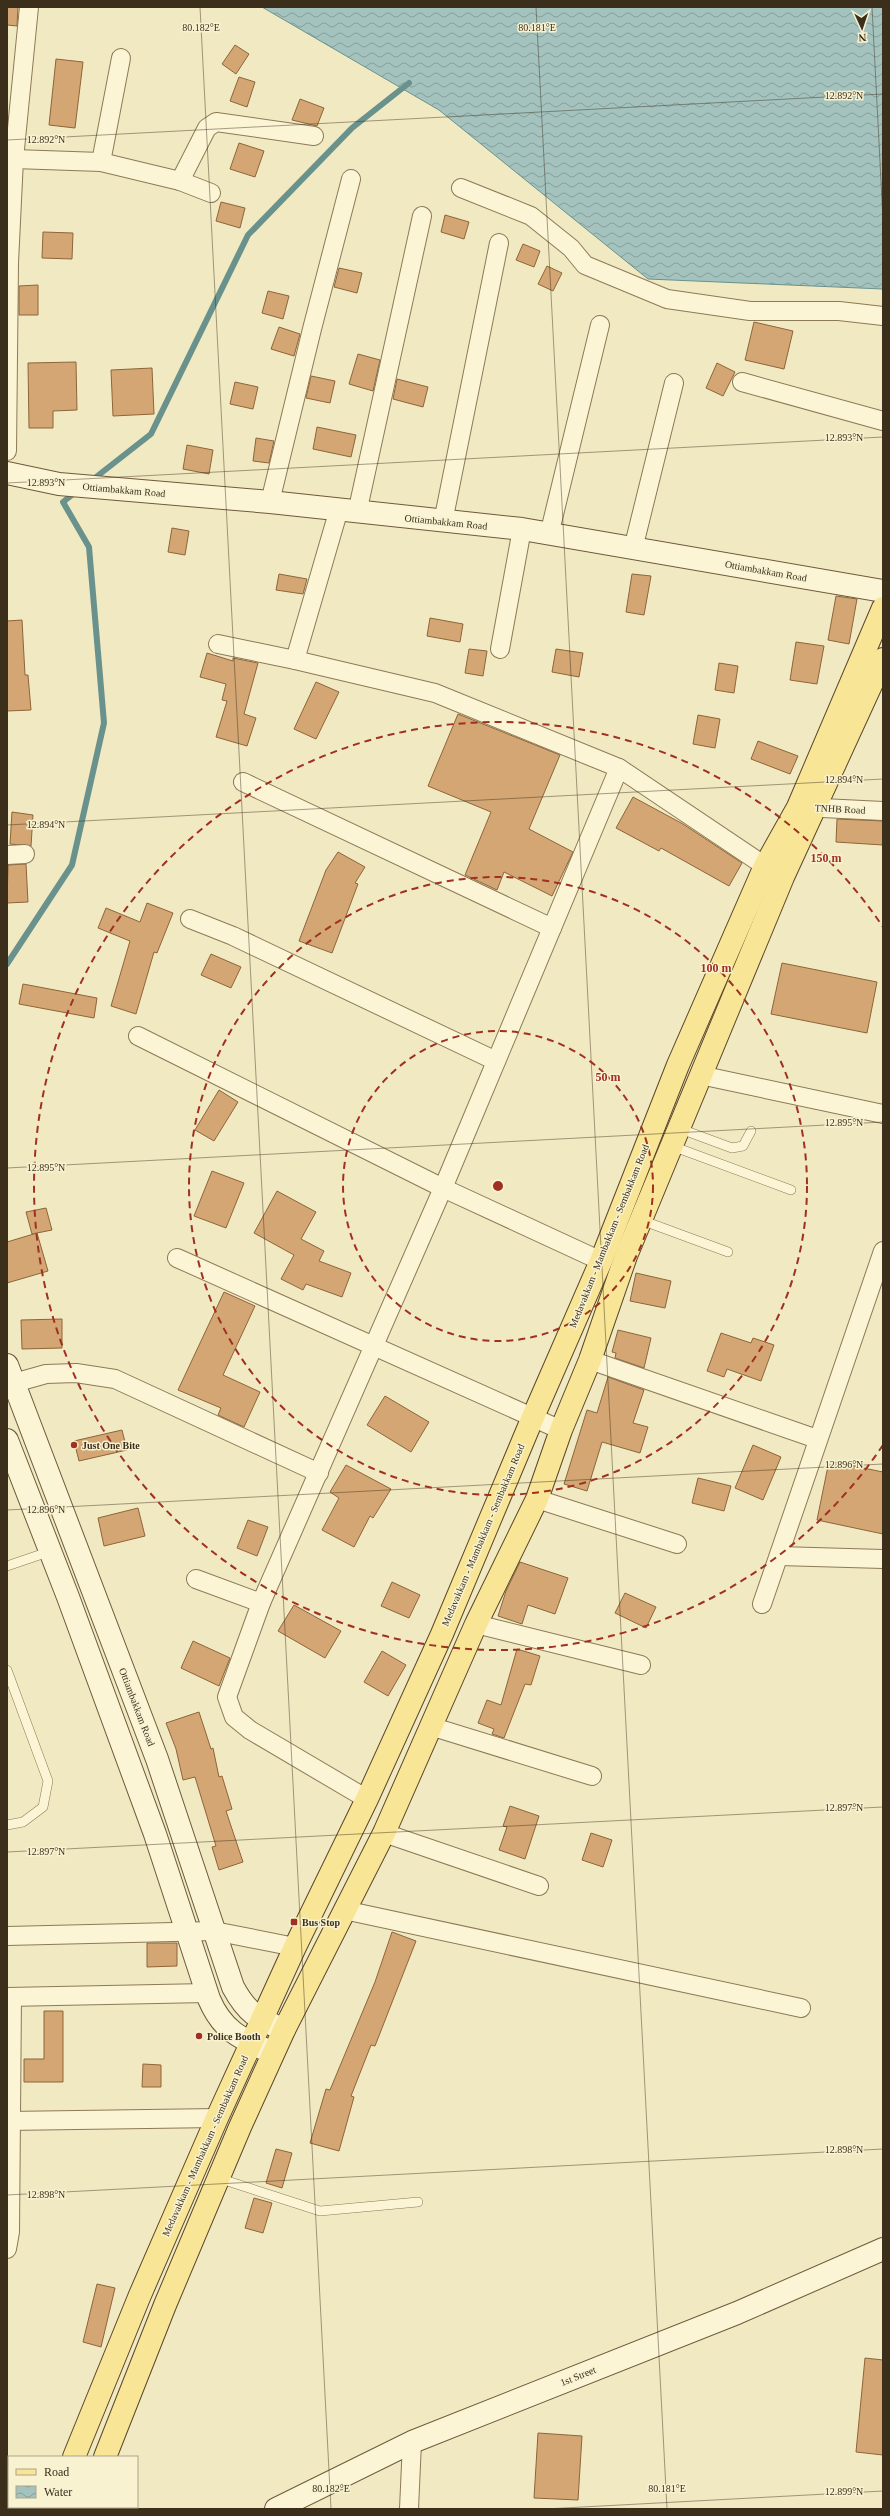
<svg xmlns="http://www.w3.org/2000/svg" width="890" height="2516" viewBox="0 0 890 2516" font-family="Georgia,serif">
	<style>
		.water { fill: url(#water-waves); stroke: #6a928d }
		.lines { fill: none; stroke-linecap: round; stroke-linejoin: round }
		.stream { stroke: #6a928d; stroke-width: 6 }
		.building { fill: #d3a673; stroke: #8e653a }
		.lane-casing { stroke: #8c7a57; stroke-width: 10 }
		.street-casing { stroke: #8c7a57; stroke-width: 20 }
		.secondary-casing { stroke: #6e5a3a; stroke-width: 24 }
		.primary-casing { stroke: #5a472b; stroke-width: 24 }
		.lane { stroke: #fbf4d5; stroke-width: 9 }
		.street { stroke: #fbf4d5; stroke-width: 18 }
		.secondary { stroke: #fbf4d5; stroke-width: 22 }
		.primary { stroke: #f8e595; stroke-width: 22 }
		.ticks { fill: none; stroke: #3b2f1c; stroke-width: 1; stroke-opacity: 0.45 }
		.ring { fill: none; stroke: #a03022; stroke-width: 2; stroke-dasharray: 7 5 }
		.poi-dot { fill: #a03022; stroke: #f8f2d1; stroke-width: 1.5 }
		.labels { text-anchor: middle; dominant-baseline: central; stroke-width: 3; stroke-linejoin: round; paint-order: stroke }
		.street-label { font-size: 10px; fill: #3b2f1c; stroke: #f8f2d1 }
		.poi-label { font-size: 10px; font-weight: bold; fill: #3b2f1c; stroke: #f8f2d1; text-anchor: start }
		.ticks-label { font-size: 10px; text-anchor: middle; fill: #3b2f1c; stroke: #f8f2d1; stroke-width: 3; stroke-linejoin: round; paint-order: stroke }
		.centre { fill: #a03022; stroke: #f8f2d1; stroke-width: 2 }
		.ring-label { font-size: 12px; text-anchor: middle; font-weight: bold; fill: #a03022; stroke: #f8f2d1; stroke-width: 3; stroke-linejoin: round; paint-order: stroke }
	</style>
	<defs>
		<pattern id="water-waves" width="16" height="10" patternUnits="userSpaceOnUse"><rect width="16" height="10" fill="#a4c3be"/><path d="M0 5q4-4 8 0t8 0" fill="none" stroke="#879f9a"/></pattern>
	</defs>
	<rect width="100%" height="100%" fill="#f1e9c1"/>
	<!-- water -->
	<path class="water" d="M262,7H883V289L648,279L439,110Z"/>
	<g class="lines">
		<!-- stream -->
		<g class="stream">
			<path d="M91,481L151,434L248,235L352,128L409,83"/>
			<path d="M7,964L72,865L104,723L89,547L63,502L77,491"/>
		</g>
	</g>
	<!-- building -->
	<g class="building">
		<path d="M7,7H18L17,26L7,25Z"/>
		<path d="M235,45L249,54L236,74L222,64Z"/>
		<path d="M56,59L83,62L75,128L49,125Z"/>
		<path d="M239,77L255,82L247,107L230,101Z"/>
		<path d="M300,99L324,108L317,126L292,120Z"/>
		<path d="M239,143L264,151L255,177L230,169Z"/>
		<path d="M221,202L245,208L240,228L216,221Z"/>
		<path d="M445,215L469,222L464,239L441,232Z"/>
		<path d="M43,232L73,233L72,259L42,258Z"/>
		<path d="M523,244L540,251L534,267L516,260Z"/>
		<path d="M547,266L562,273L553,291L538,284Z"/>
		<path d="M339,268L362,273L357,293L334,287Z"/>
		<path d="M38,285V315H19V286Z"/>
		<path d="M268,291L289,296L283,319L262,313Z"/>
		<path d="M754,322L793,331L784,369L745,360Z"/>
		<path d="M279,327L300,334L294,356L271,349Z"/>
		<path d="M358,354L380,360L373,391L349,384Z"/>
		<path d="M76,362L77,410L53,411V428H29L28,363Z"/>
		<path d="M717,363L735,372L723,396L706,388Z"/>
		<path d="M152,368L154,414L113,416L111,370Z"/>
		<path d="M311,376L335,381L330,403L306,398Z"/>
		<path d="M397,379L428,387L423,407L393,399Z"/>
		<path d="M235,382L258,387L253,409L230,404Z"/>
		<path d="M317,427L356,435L351,457L313,449Z"/>
		<path d="M256,438L274,441L269,463L253,461Z"/>
		<path d="M187,445L213,450L209,474L183,469Z"/>
		<path d="M172,528L189,531L185,555L168,552Z"/>
		<path d="M279,574L307,579L303,594L276,590Z"/>
		<path d="M632,574L651,576L644,615L626,612Z"/>
		<path d="M836,596L857,599L849,644L828,640Z"/>
		<path d="M430,618L463,624L460,642L427,636Z"/>
		<path d="M22,620L25,675H28L31,710L7,711V621Z"/>
		<path d="M796,642L824,646L817,684L790,680Z"/>
		<path d="M469,649L487,651L483,676L465,673Z"/>
		<path d="M556,649L583,653L579,677L552,672Z"/>
		<path d="M207,653L233,661V658L258,663L244,714L256,718L247,746L216,737L227,701L222,700L226,684L200,677Z"/>
		<path d="M719,663L738,666L734,693L715,690Z"/>
		<path d="M316,682L339,692L316,739L294,729Z"/>
		<path d="M458,714L560,755L529,829L573,852L552,896L504,872L497,890L465,875L491,812L428,786Z"/>
		<path d="M698,715L720,719L715,748L693,744Z"/>
		<path d="M758,741L798,756L790,774L751,759Z"/>
		<path d="M633,797L683,824L742,863L729,886L661,848L659,851L616,828Z"/>
		<path d="M12,812L33,815L31,846L10,844Z"/>
		<path d="M837,819L883,821V845L836,842Z"/>
		<path d="M338,852L365,867L355,883L358,884L332,953L299,941L326,870Z"/>
		<path d="M26,864L28,902L7,903L8,865Z"/>
		<path d="M147,903L173,913L157,953L154,952L136,1014L111,1006L130,941L98,928L106,908L140,922Z"/>
		<path d="M211,954L241,967L231,988L201,975Z"/>
		<path d="M782,963L877,982L867,1033L771,1014Z"/>
		<path d="M23,984L97,998L94,1018L19,1004Z"/>
		<path d="M219,1090L238,1102L214,1141L195,1130Z"/>
		<path d="M212,1171L244,1183L226,1228L194,1216Z"/>
		<path d="M277,1191L316,1212L301,1239L324,1251L319,1261L351,1273L342,1297L306,1284L303,1290L281,1279L294,1255L254,1233Z"/>
		<path d="M46,1208L52,1230L32,1234L26,1212Z"/>
		<path d="M37,1233L48,1271L7,1283V1242Z"/>
		<path d="M636,1273L671,1281L665,1308L630,1301Z"/>
		<path d="M224,1292L255,1306L223,1375L260,1392L244,1427L218,1415L221,1408L178,1390Z"/>
		<path d="M62,1319V1348L22,1349L21,1320Z"/>
		<path d="M618,1330L651,1338L644,1368L615,1358L616,1353L612,1352Z"/>
		<path d="M721,1333L751,1343L753,1338L774,1345L761,1381L727,1369L724,1377L707,1371Z"/>
		<path d="M608,1377L644,1390L633,1423L648,1427L640,1453L602,1442L587,1491L564,1484L587,1410L597,1413Z"/>
		<path d="M385,1396L429,1422L411,1452L367,1425Z"/>
		<path d="M122,1430L127,1450L79,1461L74,1441Z"/>
		<path d="M753,1445L781,1457L763,1500L735,1488Z"/>
		<path d="M829,1461L883,1472V1534L817,1520Z"/>
		<path d="M346,1465L391,1489L373,1518L370,1516L354,1547L322,1530L339,1498L330,1492Z"/>
		<path d="M698,1478L731,1486L724,1511L692,1503Z"/>
		<path d="M138,1508L145,1536L104,1546L98,1518Z"/>
		<path d="M248,1520L268,1527L257,1556L237,1548Z"/>
		<path d="M520,1562L568,1578L555,1614L528,1605L522,1624L498,1616L506,1591Z"/>
		<path d="M392,1582L420,1595L409,1618L381,1606Z"/>
		<path d="M625,1593L656,1607L646,1628L615,1613Z"/>
		<path d="M294,1605L341,1631L325,1658L278,1631Z"/>
		<path d="M193,1641L230,1658L219,1686L181,1668Z"/>
		<path d="M517,1649L540,1656L531,1685L525,1684L504,1738L492,1734L494,1729L478,1723L487,1700L501,1705Z"/>
		<path d="M382,1651L406,1665L388,1696L364,1682Z"/>
		<path d="M199,1712L211,1749L213,1748L219,1777L222,1776L232,1809L226,1811L243,1862L219,1870L212,1847L216,1846L195,1777L183,1780L176,1749L166,1723Z"/>
		<path d="M510,1806L539,1816L525,1859L499,1850L507,1827L503,1826Z"/>
		<path d="M591,1833L612,1840L603,1867L582,1860Z"/>
		<path d="M392,1932L416,1941L375,2046L371,2045L351,2096L354,2097L339,2151L310,2143L326,2089L330,2090L375,1982Z"/>
		<path d="M147,1943H177V1966L147,1967Z"/>
		<path d="M44,2011H63V2082H24V2059H44Z"/>
		<path d="M143,2064L161,2065V2087H142Z"/>
		<path d="M276,2149L292,2153L282,2188L266,2183Z"/>
		<path d="M254,2198L272,2203L263,2233L245,2228Z"/>
		<path d="M97,2284L115,2288L101,2347L83,2342Z"/>
		<path d="M865,2358L883,2360V2455L856,2452Z"/>
		<path d="M538,2433L582,2436L578,2500L534,2498Z"/>
	</g>
	<g class="lines">
		<!-- lane casing -->
		<g class="lane-casing">
			<g id="lane">
				<path d="M678,1128L732,1148L743,1146L751,1131"/>
				<path d="M672,1146L791,1190"/>
				<path d="M641,1220L728,1252"/>
				<path d="M7,1566L51,1551"/>
				<path d="M7,1670L48,1781L43,1807L23,1822L7,1825"/>
				<path d="M218,2178L320,2211L418,2202"/>
			</g>
		</g>
		<!-- street casing -->
		<g class="street-casing">
			<g id="street">
				<path d="M14,159L101,162L180,181L211,193"/>
				<path d="M101,162L121,58"/>
				<path d="M180,181L207,128L216,122L314,136"/>
				<path d="M461,188L531,216L571,248L585,265L667,299L750,311H839L883,316"/>
				<path d="M742,382L883,421"/>
				<path d="M7,451L9,263L14,159L29,7"/>
				<path d="M270,502L312,329L351,179"/>
				<path d="M357,513L422,216"/>
				<path d="M443,522L499,243"/>
				<path d="M549,535L600,325"/>
				<path d="M633,549L674,383"/>
				<path d="M218,644L295,660L435,693L619,768L765,866"/>
				<path d="M500,649L522,529"/>
				<path d="M295,660L339,509"/>
				<path d="M243,782L552,928"/>
				<path d="M802,807L883,811"/>
				<path d="M7,855L25,854"/>
				<path d="M190,919L233,936L496,1061"/>
				<path d="M138,1036L443,1188L601,1261"/>
				<path d="M700,1075L883,1114"/>
				<path d="M177,1258L561,1430"/>
				<path d="M590,1360L817,1439"/>
				<path d="M14,1383L46,1374L76,1373L115,1379L319,1473"/>
				<path d="M537,1499L677,1544"/>
				<path d="M779,1556L883,1559"/>
				<path d="M196,1579L261,1603"/>
				<path d="M762,1604L883,1251"/>
				<path d="M476,1624L641,1665"/>
				<path d="M430,1726L592,1776"/>
				<path d="M367,1799L250,1730L234,1717L227,1697L261,1603L443,1188L619,768"/>
				<path d="M384,1833L539,1886"/>
				<path d="M344,1910L801,2008"/>
				<path d="M7,1936L214,1931L295,1947"/>
				<path d="M7,1997L207,1993"/>
				<path d="M7,2121L217,2118"/>
				<path d="M7,2249L10,2232L12,1997"/>
				<path d="M409,2509L412,2442"/>
			</g>
		</g>
		<!-- secondary casing -->
		<g class="secondary-casing">
			<g id="secondary">
				<path d="M7,473L59,484L270,502L522,529L883,591"/>
				<path d="M7,1365L157,1759L233,1987C247,2013 257,2018 284,2030"/>
				<path d="M7,1440L68,1597L155,1834L209,1999C223,2032 242,2039 273,2053"/>
				<path d="M276,2509L412,2442L737,2313L883,2249"/>
			</g>
		</g>
		<!-- primary casing -->
		<g class="primary-casing">
			<g id="primary">
				<path d="M74,2457L140,2295L217,2118L295,1947L367,1799L442,1634L533,1417L601,1261L678,1065L765,866L798,807L883,608"/>
				<path d="M105,2457L165,2305L240,2127L284,2030L384,1833L476,1624L537,1499L561,1430L590,1360L626,1256L783,877L883,659"/>
				<path d="M53,2509L54,2507"/>
				<path d="M85,2509L86,2507"/>
			</g>
		</g>
		<!-- lane -->
		<use href="#lane" class="lane"/>
		<!-- street -->
		<use href="#street" class="street"/>
		<!-- secondary -->
		<use href="#secondary" class="secondary"/>
		<!-- primary -->
		<use href="#primary" class="primary"/>
	</g>
	<!-- ticks -->
	<path class="ticks" d="M200,7L331,2509M536,7L667,2509M872,7L883,220M7,140L883,94M7,483L883,437M7,825L883,779M7,1168L883,1122M7,1510L883,1464M7,1852L883,1807M7,2195L883,2149M545,2509L883,2491"/>
	<!-- distance rings -->
	<g class="ring">
		<circle cx="498" cy="1186" r="155"/>
		<circle cx="498" cy="1186" r="309"/>
		<path d="M883 1445A464 464 0 1 1 883 927"/>
	</g>
	<!-- markers -->
	<g class="poi-dot">
		<circle cx="74" cy="1445" r="4"/>
		<rect x="290" y="1918" width="8" height="8" rx="2"/>
		<circle cx="199" cy="2036" r="4"/>
	</g>
	<g class="labels">
		<!-- street labels -->
		<g class="street-label">
			<text transform="translate(124 490) rotate(5)">Ottiambakkam Road</text>
			<text transform="translate(446 522) rotate(6)">Ottiambakkam Road</text>
			<text transform="translate(766 571) rotate(10)">Ottiambakkam Road</text>
			<text transform="translate(840 809) rotate(3)">TNHB Road</text>
			<text transform="translate(609 1236) rotate(-68)">Medavakkam - Mambakkam - Sembakkam Road</text>
			<text transform="translate(483 1535) rotate(-67)">Medavakkam - Mambakkam - Sembakkam Road</text>
			<text transform="translate(137 1707) rotate(69)">Ottiambakkam Road</text>
			<text transform="translate(205 2146) rotate(-66)">Medavakkam - Mambakkam - Sembakkam Road</text>
			<text transform="translate(578 2376) rotate(-22)">1st Street</text>
		</g>
		<!-- poi labels -->
		<g class="poi-label">
			<text x="82" y="1445">Just One Bite</text>
			<text x="302" y="1922">Bus Stop</text>
			<text x="207" y="2036">Police Booth</text>
		</g>
	</g>
	<g class="ticks-label">
		<text x="201" y="31">80.182°E</text>
		<text x="537" y="31">80.181°E</text>
		<text x="844" y="99">12.892°N</text>
		<text x="46" y="143">12.892°N</text>
		<text x="844" y="441">12.893°N</text>
		<text x="46" y="486">12.893°N</text>
		<text x="844" y="783">12.894°N</text>
		<text x="46" y="828">12.894°N</text>
		<text x="844" y="1126">12.895°N</text>
		<text x="46" y="1171">12.895°N</text>
		<text x="844" y="1468">12.896°N</text>
		<text x="46" y="1513">12.896°N</text>
		<text x="844" y="1811">12.897°N</text>
		<text x="46" y="1855">12.897°N</text>
		<text x="844" y="2153">12.898°N</text>
		<text x="46" y="2198">12.898°N</text>
		<text x="331" y="2492">80.182°E</text>
		<text x="667" y="2492">80.181°E</text>
		<text x="844" y="2495">12.899°N</text>
	</g>
	<circle cx="498" cy="1186" r="6" class="centre"/>
	<g class="ring-label">
		<text x="826" y="862">150 m</text>
		<text x="716" y="972">100 m</text>
		<text x="608" y="1081">50 m</text>
	</g>
	<!-- border -->
	<rect width="890" height="2516" fill="none" stroke="#3b2f1c" stroke-width="16"/>
	<!-- legend -->
	<rect x="8" y="2456" width="130" height="52" fill="#f8f2d1" stroke="#aca489"/>
	<rect x="16" y="2469" width="20" height="6" fill="#f8e595" stroke="#aca489"/>
	<text x="44" y="2476" font-size="12" fill="#3b2f1c">Road</text>
	<rect x="16" y="2486" width="20" height="12" fill="url(#water-waves)" stroke="#aca489"/>
	<text x="44" y="2496" font-size="12" fill="#3b2f1c">Water</text>
	<!-- north arrow -->
	<g transform="translate(862 28) rotate(177)" stroke="#f8f2d1" stroke-width="3" paint-order="stroke">
	<path d="M0-3L7 15L0 10L-7 15Z" fill="#3b2f1c"/>
	<text y="-6" font-size="11" font-weight="bold" text-anchor="middle" fill="#3b2f1c">N</text>
	</g>
</svg>
